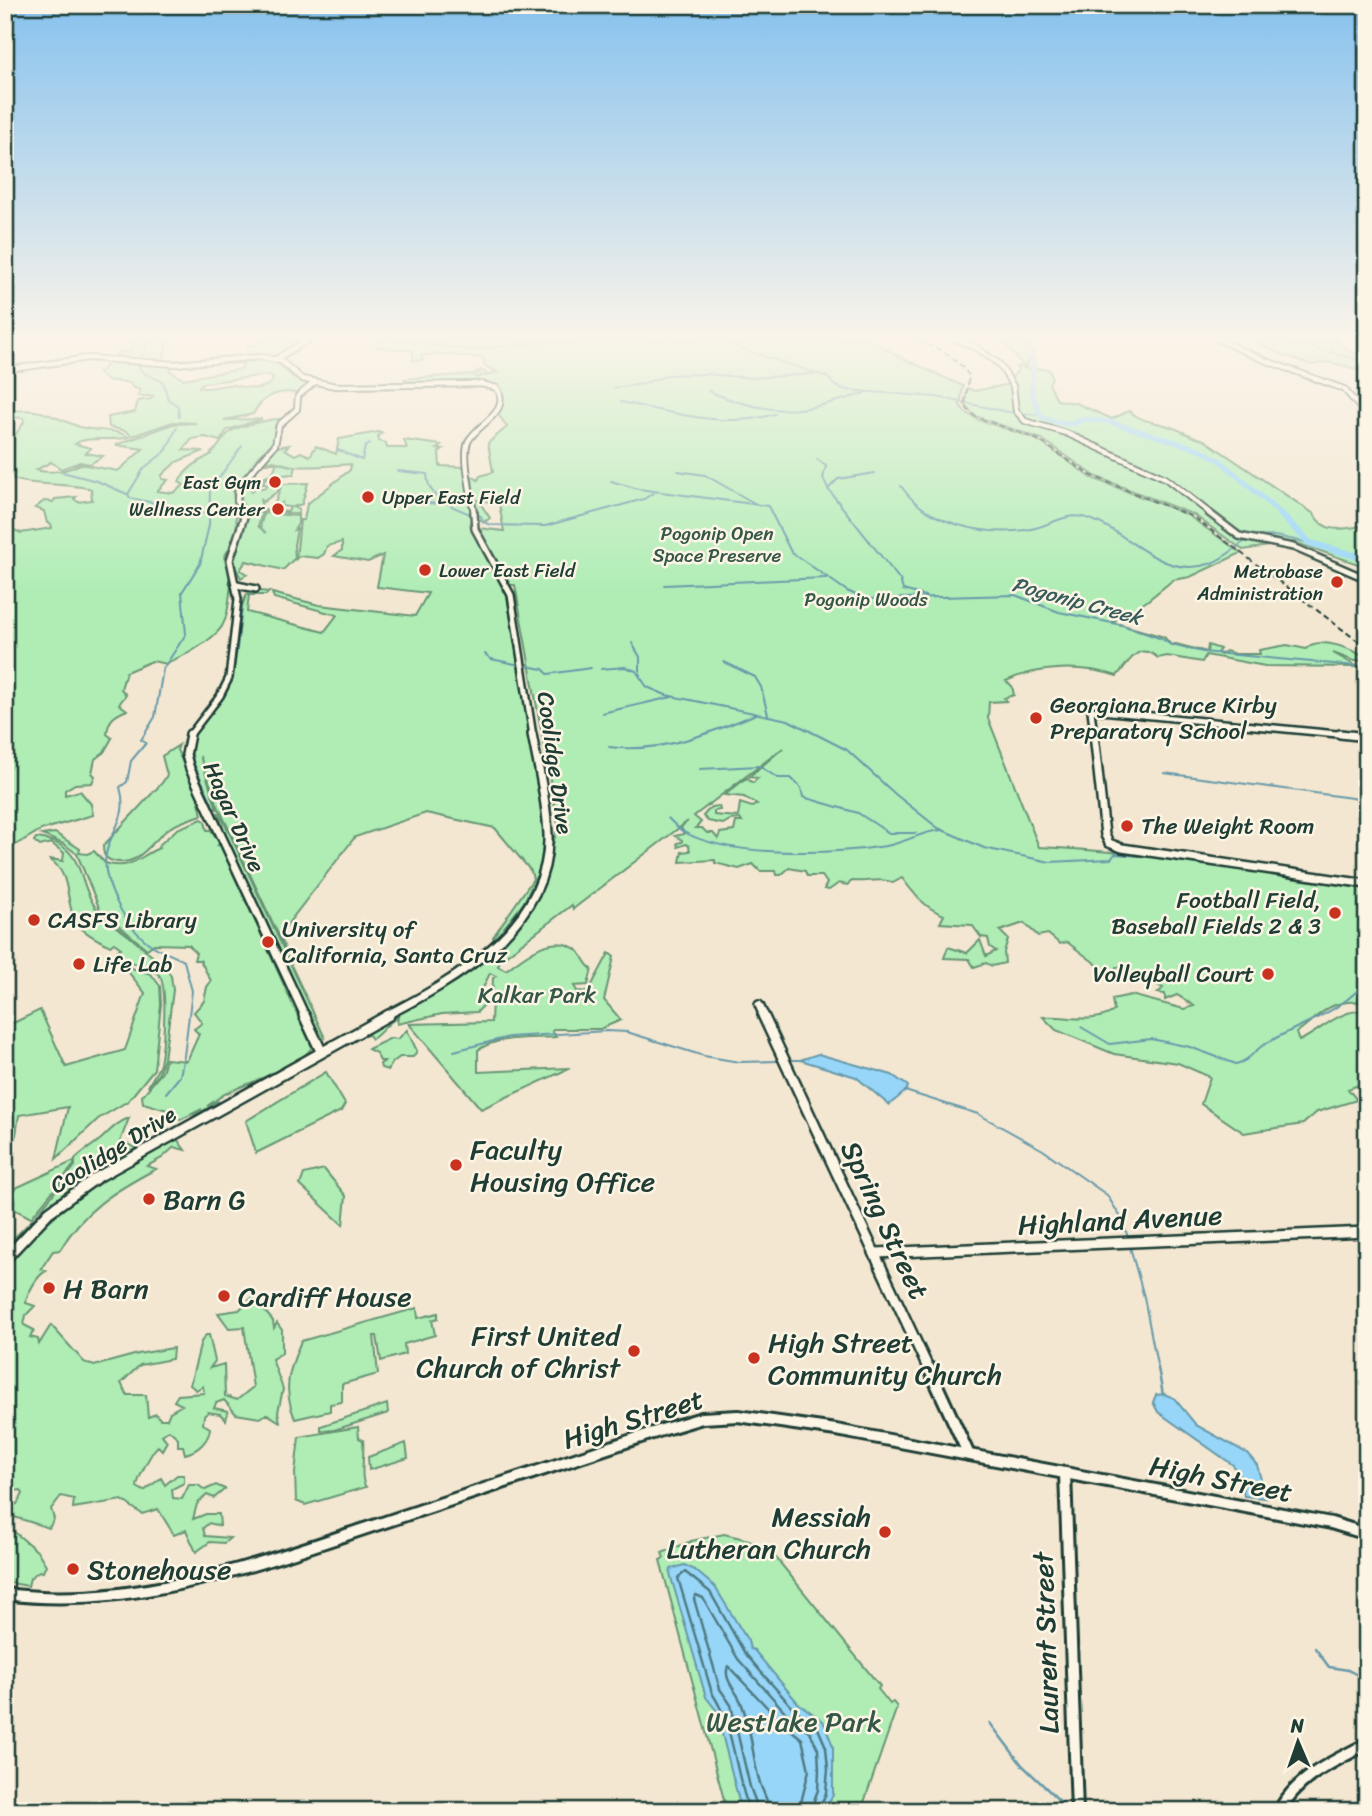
<svg xmlns="http://www.w3.org/2000/svg" width="1372" height="1816" viewBox="0 0 1372 1816" font-family="Sriracha,sans-serif">
	<style>
		.green { fill: #afedb5; stroke: #679574; stroke-width: 2; fill-rule: evenodd }
		.water { fill: #97d6f8; stroke: #6799aa; stroke-width: 2 }
		.lines { fill: none; stroke-linecap: round; stroke-linejoin: round }
		.shore { stroke: #4f7a82; stroke-width: 2.5 }
		.stream-far1 { stroke: #6799aa; stroke-width: 2 }
		.stream { stroke: #6799aa; stroke-width: 2.5 }
		.river-far1 { stroke: #97d6f8; stroke-width: 5 }
		.river { stroke: #97d6f8; stroke-width: 7 }
		.secondary-far4-casing { stroke: #1f3d34; stroke-width: 8 }
		.secondary-far3-casing { stroke: #1f3d34; stroke-width: 10 }
		.secondary-far2-casing { stroke: #1f3d34; stroke-width: 12 }
		.secondary-far1-casing { stroke: #1f3d34; stroke-width: 14 }
		.secondary-casing { stroke: #1f3d34; stroke-width: 16 }
		.secondary-far4 { stroke: #fcf5e5; stroke-width: 4.5 }
		.secondary-far3 { stroke: #fcf5e5; stroke-width: 5 }
		.secondary-far2 { stroke: #fcf5e5; stroke-width: 7 }
		.secondary-far1 { stroke: #fcf5e5; stroke-width: 9 }
		.secondary { stroke: #fcf5e5; stroke-width: 10 }
		.rail { stroke: #1f3d34; stroke-width: 2; stroke-dasharray: 6 3.5; stroke-linecap: butt }
		.poi-dot { fill: #c8321e; stroke: #fcf5e5; stroke-width: 2.5 }
		.labels { text-anchor: middle; dominant-baseline: central; stroke-width: 5; stroke-linejoin: round; paint-order: stroke }
		.far-poi-label { font-size: 19px; fill: #1f3d34; stroke: #fcf5e5; text-anchor: end }
		.far-park-label { font-size: 19px; fill: #355747; stroke: #fcf5e5 }
		.far-water-label { font-size: 21px; font-style: italic; fill: #375c5b; stroke: #fcf5e5 }
		.poi-label { font-size: 23px; fill: #1f3d34; stroke: #fcf5e5; text-anchor: start }
		.street-label { font-size: 23px; fill: #1f3d34; stroke: #fcf5e5 }
		.park-label { font-size: 23px; fill: #355747; stroke: #fcf5e5 }
		.near-poi-label { font-size: 28px; fill: #1f3d34; stroke: #fcf5e5; text-anchor: start }
		.near-street-label { font-size: 28px; fill: #1f3d34; stroke: #fcf5e5 }
		.near-park-label { font-size: 28px; fill: #355747; stroke: #fcf5e5 }
	</style>
	<rect width="100%" height="100%" fill="#f3e7d1"/>
	<filter id="ink" filterUnits="userSpaceOnUse"><feTurbulence type="fractalNoise" baseFrequency=".0143" numOctaves="2"/><feDisplacementMap in="SourceGraphic" scale="14" xChannelSelector="R" yChannelSelector="G"/><feConvolveMatrix kernelMatrix="1 2 1 2 8 2 1 2 1" color-interpolation-filters="sRGB"/></filter>
	<g filter="url(#ink)">
		<!-- green -->
		<g class="green">
			<path d="M133,338H171L167,341L163,361L185,360L168,363L115,356L119,352L131,351L135,344L131,342Z"/>
			<path d="M265,338H307L277,357L247,356L246,347L259,343Z"/>
			<path d="M383,338H867L904,359L963,386L960,405L965,412L979,420L1031,437L1045,445L1092,478L1186,514L1241,553L1190,577L1173,580L1147,601L1112,622L1164,637L1171,645L1176,644L1207,652L1208,645L1220,649L1217,653L1221,655L1226,651L1235,654H1260L1259,650L1287,645L1306,649C1317,635 1356,649 1367,660L1354,661L1333,653L1358,667L1265,666L1206,655L1202,662L1167,656L1158,658C1138,641 1130,661 1117,676C1082,665 1038,666 1006,681L1012,686L1014,695L1004,698L1006,701L989,702L988,718L1039,847C1150,852 1258,870 1367,888V1002C1329,999 1324,1012 1296,1033L1299,1041C1324,1029 1338,1009 1367,1011V1082L1348,1089L1357,1100L1317,1112L1303,1124L1244,1133L1201,1104L1210,1077L1178,1063L1114,1054L1056,1030L1043,1017C1067,1015 1093,1025 1114,1011L1112,999L1131,995L1184,1009L1194,1006L1177,995L1165,1000V994L1158,993L1163,988L1141,976L1135,978L1120,970L1121,967H1116L1114,971L1108,973L1067,942L1060,944L1048,934L1038,936L1024,923L1000,931L1008,939L1004,952L1005,963L992,966L986,963L974,967L969,959L944,958L948,947L967,953L980,940L986,956L996,951L990,947L988,938L981,937L972,925L940,923L944,915C926,909 913,893 902,878L893,883C880,877 866,883 852,881L847,885L839,883L829,890L824,889L827,883L822,876H807L805,871L789,868L781,875H776L775,871H760L753,864L739,869L715,863V860L680,862L682,852L690,851L689,846L686,844L678,847L677,843L682,842V840L675,836L684,834L681,827L688,821L573,909L572,905L500,960L498,966L506,970C525,956 554,930 578,951C584,957 584,964 592,969L588,985L574,986L577,991L588,992L609,953L614,957L604,1000L621,1020L600,1029H555L552,1031L556,1037C531,1039 501,1035 478,1050V1072L570,1068L481,1109L409,1024L491,1022L493,978L496,976L490,973L482,990L484,1005L477,1012L442,1014L397,1024L398,1017C386,1023 382,1033 372,1039L369,1035L354,1038L492,952L538,894L544,882L558,824L515,585H510L478,528L504,531L498,498L491,502L478,500L490,518L486,521L476,519L472,476L478,480L480,476L493,472L488,443L507,427L498,414L501,389C475,375 436,384 406,384L404,379L475,374L476,378L482,376L476,372L481,370L487,374L484,376L497,372L485,366L483,358C468,358 431,351 421,356L423,360L413,361V351L376,347ZM783,748L749,777L758,778L753,783L746,778L725,795L744,797L757,804L752,807L740,803L738,817L714,815V811L720,810L719,806L711,807L703,816L708,821L723,824L730,820L740,819L742,822H736L734,831L720,833L718,839L713,833H707L702,828H696L701,822L694,816Z"/>
			<path d="M1001,338H1020L1034,352L1024,368L1049,369L1052,377L1049,384L1057,400L1076,403L1112,419L1129,411C1143,423 1155,421 1171,427C1183,431 1191,437 1204,440L1314,514C1324,534 1343,529 1362,526L1367,533V567L1294,542L1243,550L1194,515L1095,476L1042,439L975,416L964,404L968,388L974,391L1006,385L1018,370L1016,367L1023,366Z"/>
			<path d="M1249,338H1284L1295,344H1321L1322,338H1337L1336,340L1351,352L1367,357V374L1346,366L1327,362L1311,365L1278,353Z"/>
			<path d="M109,359L172,365L170,371L183,379L242,369L243,363L227,364V361L266,359L277,362L292,377L310,384L298,393C278,390 263,395 253,414L224,420L262,419L227,430L220,441L205,437L192,439L183,450L204,451L176,462L162,475V479L168,480L157,491L173,493L184,485L179,482C185,469 200,460 212,454L211,453C220,447 222,438 230,432C235,427 273,418 280,419L275,426L273,442L257,458L233,492C236,525 243,526 224,557L230,573L229,583L231,585C226,624 228,629 192,651C184,656 175,658 167,664L152,661L126,672L121,689L126,695L119,704L127,710C115,715 108,719 107,734L112,738L104,752L95,759L92,773L95,776L92,783L75,784L65,790V795L80,791L91,804L93,815L41,830L5,851V533L12,529L21,533L52,528L51,524L47,523L44,511L35,508L44,501L53,502L55,499L76,497L74,499L78,502L92,500L91,489C72,483 24,486 12,478L15,471L5,469V460L10,456L5,455V448L12,444L10,443L24,422L23,418L5,417V412C41,406 49,416 80,427C96,432 114,428 129,437C113,442 87,435 75,444L91,448L86,453L103,456L90,464L80,462L61,469L51,462L36,470C50,474 67,471 80,464L118,471L143,449L116,445L173,424L196,423L173,422L132,436L126,431L109,427L108,417L135,412L138,401L151,399L153,396H138L140,390L132,387L131,383L106,380L98,372L103,370ZM268,375L273,377L272,382C260,392 247,388 234,385C222,383 211,391 199,387L203,383Z"/>
			<path d="M378,432L382,433L378,436L379,441L386,443L387,448H407L404,440L441,445L437,449H443L439,452L440,466L465,467L472,528L507,595L544,826L542,859L537,875L524,902L496,938L493,937L533,879L531,871L495,828L426,813L355,837L280,934L285,949L218,806L200,756L217,809C209,805 205,792 201,783C170,717 219,727 232,678C240,651 234,619 247,594L260,591L269,592L266,595H249L247,612L324,632L337,615L274,598L272,593L319,605L415,616L428,593L377,587L383,555L368,562L334,556L342,550V542L327,546L324,554L318,558L299,556L296,559L300,520H304L307,504L350,470L351,464C333,465 304,469 288,465C279,464 276,459 267,461C279,461 285,467 296,466L294,474L271,476L263,480L265,484H243L245,481C258,480 276,477 276,463H263L249,477L250,478H247L277,447L289,445L285,449L295,455L301,452L310,456L316,446L336,454L339,439Z"/>
			<path d="M279,483L278,491L263,502L260,498L262,509H245L241,501L242,489L249,488L252,492L255,488H265L269,483Z"/>
			<path d="M308,483L302,504L293,507L299,510L298,514L262,511L265,509L288,512L290,507L281,506L282,503L279,505L275,503L282,484Z"/>
			<path d="M247,513H262L258,526L266,533L260,527L264,513L298,516V524L294,530L297,529L294,545L295,558L283,570L246,561L240,570L247,574L241,578L232,561Z"/>
			<path d="M179,745L177,750L197,793L202,815C192,818 181,822 171,827C152,839 138,871 110,860C104,857 103,853 103,846L162,783L167,775L162,756Z"/>
			<path d="M218,813H219L228,830L318,1023L325,1038L321,1041L228,842Z"/>
			<path d="M202,819L205,821L207,830H211L220,843L217,846L220,844L222,848L312,1047C301,1067 241,1085 223,1095C221,1096 212,1103 207,1106L219,1101L191,1118L202,1109L180,1120L167,1110L143,1103L142,1096L162,1072L166,1059L187,1061L199,1034L194,1029L202,1023L194,1012L204,1001L207,987L211,981L200,960H194L196,953L189,945L154,944L147,949L100,910L77,854L64,844L42,835L55,833L80,849L79,853L87,854L94,851L105,863C132,871 139,856 159,848L158,846L177,829Z"/>
			<path d="M36,838C89,844 74,882 99,912C107,922 119,928 129,936C141,946 153,957 166,968L171,976L173,990L164,1059L158,1075L148,1087C151,1080 157,1072 160,1064C163,1049 169,983 158,974C145,963 130,967 117,951L121,948L114,943L110,946C101,941 89,936 81,928C62,908 75,875 49,859L63,861L64,853L51,843L40,846L34,841Z"/>
			<path d="M128,967L151,974L160,986L161,1004L154,1069L128,1101L98,1119L56,1159L68,1107L19,1115L16,1135L5,1155V1027L40,1010L66,1067L125,1050L145,993L126,969Z"/>
			<path d="M407,1030L417,1051L413,1057H400L393,1062L388,1070L381,1068L380,1064L385,1061H380L376,1053L368,1049L391,1038L398,1039Z"/>
			<path d="M326,1072L345,1104L341,1111L256,1153L246,1121Z"/>
			<path d="M129,1118L114,1157L122,1141L133,1147L141,1146L106,1166L111,1160L43,1213L5,1251V1247L35,1217L75,1166V1159C84,1150 93,1146 102,1138C111,1130 116,1123 129,1118Z"/>
			<path d="M177,1139L185,1150L174,1147L162,1158L147,1166L156,1169C116,1190 83,1210 60,1250L53,1251L41,1269L46,1271C37,1275 26,1296 26,1303L35,1306L26,1315L24,1325L34,1330L30,1337L38,1339L39,1344L51,1325L84,1362L94,1366L138,1354L173,1348L172,1359L140,1365L121,1383L127,1395H146L148,1417L156,1414L160,1419H167L170,1412L182,1405L174,1401L178,1395L204,1393L203,1386L196,1390L190,1385L201,1342L206,1335H209L215,1361L210,1368L224,1364L225,1396L237,1400L253,1387L244,1327L229,1328L218,1313L239,1310L253,1297L273,1321L274,1328L277,1323L282,1330V1353L272,1359L283,1389L278,1412L280,1422L267,1414L260,1418L236,1414L224,1400L216,1403L214,1408L228,1411L226,1420L220,1414L208,1412L204,1416L203,1424L210,1428C209,1441 198,1451 185,1454L183,1446H178V1438L169,1430L162,1435L167,1441L162,1450L158,1446C151,1452 138,1478 137,1487L144,1491L161,1478L165,1485L177,1475H184V1483L172,1489L173,1498L182,1499L189,1485H198L205,1490L216,1485L225,1489L214,1498L207,1495L197,1504L193,1519L206,1514H219L220,1526L209,1523L203,1528L205,1536L230,1538L224,1543L210,1542L196,1552L186,1530L174,1535L158,1509L142,1514L122,1500L73,1508L74,1499L61,1496L51,1509L54,1519L49,1528L5,1514L8,1506L17,1504L23,1494L21,1490L5,1492V1267C43,1220 86,1189 139,1159C151,1153 164,1143 177,1139Z"/>
			<path d="M74,1161V1165L31,1218L14,1209L5,1216V1193Z"/>
			<path d="M324,1169L346,1196L343,1225L300,1185L304,1174Z"/>
			<path d="M417,1308L418,1318L438,1313V1318L432,1320L435,1335L404,1344L405,1354L381,1361L377,1336H374L378,1374L342,1384V1402L330,1404V1411L295,1419C282,1388 289,1370 301,1341Z"/>
			<path d="M387,1404L388,1413L334,1430L321,1431V1426Z"/>
			<path d="M358,1427L359,1438L363,1440C365,1454 359,1479 366,1487L305,1505L296,1501L295,1473L299,1437Z"/>
			<path d="M406,1443L408,1458L369,1470L368,1457Z"/>
			<path d="M5,1524L38,1552L46,1565L43,1572L39,1571L30,1578L28,1586L5,1582Z"/>
			<path d="M724,1534L749,1540L773,1554L880,1686L878,1689L890,1704L893,1702L897,1707L861,1811H727L660,1560L664,1558L662,1553L689,1542L692,1545L691,1541Z"/>
		</g>
		<!-- water -->
		<g class="water">
			<path d="M818,1054L892,1075L908,1086L906,1091L889,1105L856,1077L800,1060Z"/>
			<path d="M1164,1394L1174,1398L1196,1425L1247,1453L1257,1465L1266,1498L1244,1496L1241,1478L1233,1465L1158,1412L1153,1402L1156,1395Z"/>
			<path d="M684,1565L695,1570L715,1587L748,1641L750,1649L754,1650L798,1703L823,1721L833,1746V1795L823,1811H746L740,1805L716,1710L706,1697L670,1574L671,1569Z"/>
		</g>
		<g class="lines">
			<!-- shore -->
			<g class="shore">
				<path d="M750,1811C734,1773 735,1727 712,1693L678,1578L685,1572L710,1592L744,1652L761,1672L793,1708L817,1726L826,1747L828,1769L826,1793L818,1811"/>
				<path d="M759,1811L750,1787L731,1705L720,1689L694,1599L696,1595L703,1598L738,1659L787,1714L810,1732L818,1749L819,1770L818,1790L810,1811"/>
				<path d="M770,1811C768,1800 762,1791 759,1780C752,1755 751,1724 740,1700C735,1689 723,1679 728,1666L780,1721L802,1739L809,1770L799,1811"/>
			</g>
			<!-- stream-far1 -->
			<g class="stream-far1">
				<path d="M701,338L725,339"/>
				<path d="M726,338L736,347L827,377L834,385L846,390L937,397L1008,412L1040,415"/>
				<path d="M1285,338L1323,351L1367,361"/>
				<path d="M1328,338L1333,353"/>
				<path d="M393,340L472,350L537,343L606,341"/>
				<path d="M609,341L671,338"/>
				<path d="M141,359L149,338"/>
				<path d="M138,364L142,372L163,382L168,399L178,406L179,417"/>
				<path d="M614,388L642,384L668,375L707,374L750,378L814,374"/>
				<path d="M708,391C773,418 800,413 865,393"/>
				<path d="M621,402C669,412 727,429 775,414"/>
				<path d="M177,427L166,451L144,468L128,494L130,498L208,514"/>
				<path d="M338,450L362,460L365,447L370,444"/>
				<path d="M817,459L826,466L823,478L828,489L900,580L903,590L925,596"/>
				<path d="M398,471L427,474C427,499 451,506 470,514"/>
				<path d="M678,471L705,475L756,504"/>
				<path d="M62,472L97,481L127,494"/>
				<path d="M611,481L638,489L768,506L791,552L847,591L865,599L1015,595L1059,612L1122,625L1162,639L1171,645L1203,652L1367,667"/>
				<path d="M901,486C927,525 987,537 1031,529C1049,526 1064,513 1083,517C1127,528 1159,580 1209,564C1222,560 1234,549 1245,541"/>
				<path d="M829,488L838,479L875,473"/>
				<path d="M429,503L442,504"/>
				<path d="M477,515L481,516L483,522L491,525L545,526L644,499L653,493"/>
				<path d="M1250,537L1275,536L1310,543"/>
				<path d="M664,585L826,578"/>
				<path d="M632,643L640,657V675"/>
				<path d="M485,654L491,659L520,665"/>
				<path d="M236,656L242,608"/>
				<path d="M724,662L755,677L761,687L768,715"/>
				<path d="M526,666L543,669L548,674L591,668"/>
				<path d="M601,669L625,667L636,671L647,687L666,695L788,720L847,750L895,794L938,828L984,848L1050,862L1111,859L1115,854L1176,859"/>
				<path d="M602,713L672,697"/>
				<path d="M191,747L193,762L212,803"/>
				<path d="M609,747C659,754 711,733 756,714"/>
				<path d="M700,769L759,766L778,778H791L801,788L803,797L858,813L889,833H916"/>
				<path d="M1164,773L1367,800"/>
				<path d="M668,818C673,823 678,829 684,832C730,858 834,854 886,846C905,843 922,831 942,830"/>
				<path d="M1313,880L1367,889"/>
				<path d="M1081,1027L1110,1044L1151,1039L1190,1047L1236,1064C1249,1061 1252,1053 1262,1046C1295,1025 1332,1017 1360,988"/>
				<path d="M454,1051L509,1037L607,1031L627,1032L704,1056L739,1062L779,1061"/>
				<path d="M788,1060H800"/>
				<path d="M905,1091L978,1114L1043,1150L1107,1195L1123,1221L1128,1238"/>
				<path d="M166,1093L180,1076L184,1056L192,991L184,961C173,955 160,951 150,944C127,928 101,883 106,854C112,826 129,819 120,787L127,782L131,761L146,743L141,740L155,717L163,669L186,634L182,592L200,564L209,525L210,490L242,446"/>
				<path d="M1130,1247L1144,1297L1158,1370"/>
			</g>
			<!-- stream -->
			<g class="stream">
				<path d="M1158,1368L1163,1395"/>
				<path d="M1315,1648L1329,1667L1348,1670L1367,1680"/>
				<path d="M990,1723L1022,1765L1066,1807"/>
			</g>
			<!-- river-far1 -->
			<path class="river-far1" d="M1026,338L1033,360L1032,394L1041,417L1059,423L1073,424L1083,419L1109,422L1199,449L1219,460L1281,514"/>
			<!-- river -->
			<path class="river" d="M1279,513L1310,543L1367,559"/>
			<!-- secondary-far4 casing -->
			<g class="secondary-far4-casing">
				<g id="secondary-far4">
					<path d="M953,338L977,348L999,364L1013,386L1016,411L1025,421L1066,433L1165,478L1211,514"/>
					<path d="M1215,338L1264,360L1344,389L1367,416"/>
					<path d="M276,359L311,338"/>
					<path d="M5,370L88,358L175,364L261,357L281,361L302,379L336,386L481,384L497,388C512,413 476,424 468,442C462,457 472,496 474,514"/>
					<path d="M243,514L237,501L238,487L275,445L279,425L297,409L298,396L315,382"/>
				</g>
			</g>
			<!-- secondary-far3 casing -->
			<g class="secondary-far3-casing">
				<g id="secondary-far3">
					<path d="M474,513L475,529L511,595L533,736"/>
					<path d="M1209,513L1239,536L1293,547L1367,579"/>
					<path d="M237,585L256,589"/>
					<path d="M189,736L220,696L229,678L238,599L230,560L244,517L242,513"/>
					<path d="M1094,736L1091,710L1358,736"/>
				</g>
			</g>
			<!-- secondary-far2 casing -->
			<g class="secondary-far2-casing">
				<g id="secondary-far2">
					<path d="M190,734L186,755L190,769L305,1016"/>
					<path d="M1094,734L1105,835L1109,843L1122,848L1367,884"/>
					<path d="M1340,734L1367,737"/>
					<path d="M759,1005L764,1016"/>
					<path d="M385,1016C454,981 551,926 548,835C547,802 538,767 532,734"/>
				</g>
			</g>
			<!-- secondary-far1 casing -->
			<g class="secondary-far1-casing">
				<g id="secondary-far1">
					<path d="M304,1015L321,1051"/>
					<path d="M763,1015L929,1370"/>
					<path d="M876,1253L1367,1232"/>
					<path d="M5,1259L49,1212L96,1178L389,1015"/>
				</g>
			</g>
			<!-- secondary casing -->
			<g class="secondary-casing">
				<g id="secondary">
					<path d="M929,1368L969,1455"/>
					<path d="M1065,1473L1077,1811"/>
					<path d="M5,1594C136,1611 260,1563 382,1523C477,1491 571,1460 665,1429L702,1418L738,1416L836,1430L1331,1523L1367,1534"/>
					<path d="M1279,1811C1298,1776 1333,1762 1367,1744"/>
				</g>
			</g>
			<!-- secondary-far4 -->
			<use href="#secondary-far4" class="secondary-far4"/>
			<!-- secondary-far3 -->
			<use href="#secondary-far3" class="secondary-far3"/>
			<!-- secondary-far2 -->
			<use href="#secondary-far2" class="secondary-far2"/>
			<!-- secondary-far1 -->
			<use href="#secondary-far1" class="secondary-far1"/>
			<!-- secondary -->
			<use href="#secondary" class="secondary"/>
			<!-- rail -->
			<path class="rail" d="M909,338L944,351L964,368L969,376L965,403L967,409L976,417L1039,440L1090,475L1195,518L1367,648"/>
		</g>
	</g>
	<!-- sky -->
	<linearGradient id="sky" x2="0" y2="1"><stop stop-color="#87c2ee"/><stop offset="0.57" stop-color="#faf4ea"/><stop offset="1" stop-color="#faf4ea" stop-opacity="0"/></linearGradient>
	<rect width="1372" height="592" fill="url(#sky)"/>
	<!-- markers -->
	<g class="poi-dot">
		<circle cx="275" cy="482" r="7"/>
		<circle cx="368" cy="497" r="7"/>
		<circle cx="278" cy="509" r="7"/>
		<circle cx="425" cy="570" r="7"/>
		<circle cx="1337" cy="582" r="7"/>
		<circle cx="1036" cy="718" r="7"/>
		<circle cx="1127" cy="826" r="7"/>
		<circle cx="1335" cy="913" r="7"/>
		<circle cx="34" cy="920" r="7"/>
		<circle cx="268" cy="942" r="7"/>
		<circle cx="79" cy="964" r="7"/>
		<circle cx="1268" cy="974" r="7"/>
		<circle cx="456" cy="1165" r="7"/>
		<circle cx="149" cy="1199" r="7"/>
		<circle cx="49" cy="1288" r="7"/>
		<circle cx="224" cy="1296" r="7"/>
		<circle cx="634" cy="1351" r="7"/>
		<circle cx="754" cy="1358" r="7"/>
		<circle cx="885" cy="1532" r="7"/>
		<circle cx="73" cy="1569" r="7"/>
	</g>
	<g class="labels">
		<!-- far-poi labels -->
		<g class="far-poi-label">
			<text x="261" y="482">East Gym</text>
			<text x="382" y="497" text-anchor="start">Upper East Field</text>
			<text x="264" y="509">Wellness Center</text>
			<text x="439" y="570" text-anchor="start">Lower East Field</text>
			<text x="1323" y="571">Metrobase<tspan x="1323" dy="22">Administration</tspan></text>
		</g>
		<!-- far-park labels -->
		<g class="far-park-label">
			<text x="717" y="533">Pogonip Open<tspan x="717" dy="22">Space Preserve</tspan></text>
			<text x="866" y="599">Pogonip Woods</text>
		</g>
		<!-- far-water labels -->
		<g class="far-water-label">
			<text transform="translate(1077 601) rotate(15)">Pogonip Creek</text>
		</g>
		<!-- poi labels -->
		<g class="poi-label">
			<text x="1050" y="705">Georgiana Bruce Kirby<tspan x="1050" dy="26">Preparatory School</tspan></text>
			<text x="1141" y="826">The Weight Room</text>
			<text x="1321" y="900" text-anchor="end">Football Field,<tspan x="1321" dy="26">Baseball Fields 2 &amp; 3</tspan></text>
			<text x="48" y="920">CASFS Library</text>
			<text x="282" y="929">University of<tspan x="282" dy="26">California, Santa Cruz</tspan></text>
			<text x="93" y="964">Life Lab</text>
			<text x="1254" y="974" text-anchor="end">Volleyball Court</text>
		</g>
		<!-- street labels -->
		<g class="street-label">
			<text transform="translate(555 763) rotate(82)">Coolidge Drive</text>
			<text transform="translate(234 817) rotate(66)">Hagar Drive</text>
			<text transform="translate(113 1150) rotate(-32)">Coolidge Drive</text>
		</g>
		<!-- park labels -->
		<g class="park-label">
			<text x="537" y="995">Kalkar Park</text>
		</g>
		<!-- near-poi labels -->
		<g class="near-poi-label">
			<text x="470" y="1149">Faculty<tspan x="470" dy="32">Housing Office</tspan></text>
			<text x="163" y="1199">Barn G</text>
			<text x="63" y="1288">H Barn</text>
			<text x="238" y="1296">Cardiff House</text>
			<text x="620" y="1335" text-anchor="end">First United<tspan x="620" dy="32">Church of Christ</tspan></text>
			<text x="768" y="1342">High Street<tspan x="768" dy="32">Community Church</tspan></text>
			<text x="871" y="1516" text-anchor="end">Messiah<tspan x="871" dy="32">Lutheran Church</tspan></text>
			<text x="87" y="1569">Stonehouse</text>
		</g>
		<!-- near-street labels -->
		<g class="near-street-label">
			<text transform="translate(885 1220) rotate(65)">Spring Street</text>
			<text transform="translate(1120 1220) rotate(-3)">Highland Avenue</text>
			<text transform="translate(633 1419) rotate(-17)">High Street</text>
			<text transform="translate(1221 1479) rotate(11)">High Street</text>
			<text transform="translate(1046 1643) rotate(-92)">Laurent Street</text>
		</g>
		<!-- near-park labels -->
		<g class="near-park-label">
			<text x="794" y="1721">Westlake Park</text>
		</g>
	</g>
	<!-- margin -->
	<rect width="1372" height="1816" fill="none" stroke="#fcf5e5" stroke-width="28"/>
	<rect x="14" y="14" width="1344" height="1788" fill="none" stroke="#1f3d34" stroke-width="2.5" filter="url(#ink)"/>
	<!-- north arrow -->
	<g transform="translate(1298 1742) rotate(358)" stroke="#fcf5e5" stroke-width="5" paint-order="stroke">
	<path d="M0-5L12 26L0 18L-12 26Z" fill="#1f3d34"/>
	<text y="-10" font-size="19" font-weight="bold" text-anchor="middle" fill="#1f3d34">N</text>
	</g>
</svg>
